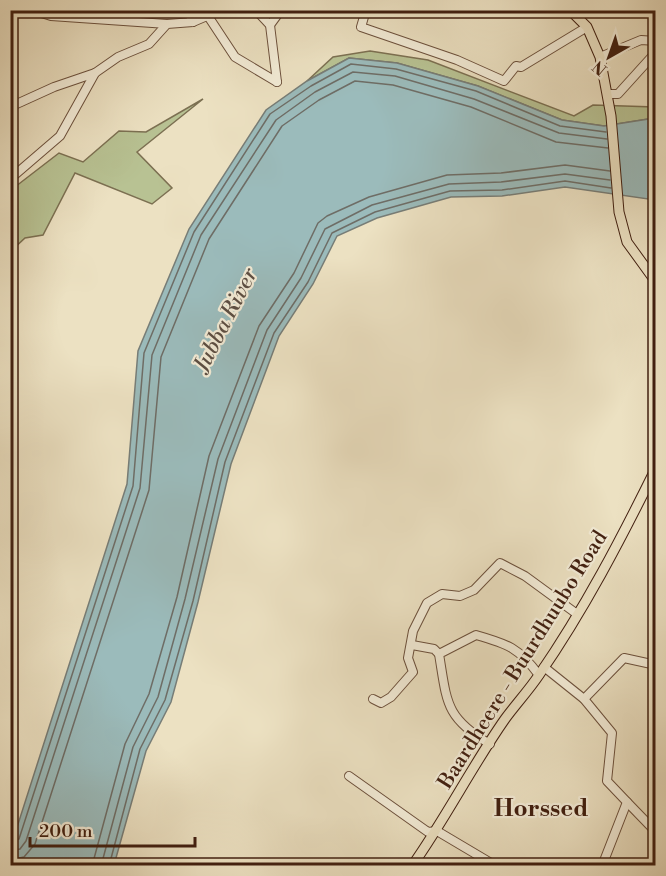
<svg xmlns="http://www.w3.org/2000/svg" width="666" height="876" viewBox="0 0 666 876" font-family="'Libre Bodoni',serif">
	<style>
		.green { fill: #b8c293; stroke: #7c7052; stroke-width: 1.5 }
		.water { fill: #9bbbbb; stroke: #777d77; stroke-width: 1.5 }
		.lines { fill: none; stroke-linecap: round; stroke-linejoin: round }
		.shore { stroke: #6e6d66; stroke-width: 1.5 }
		.minor-casing { stroke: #6c503c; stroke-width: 10 }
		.major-casing { stroke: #411f10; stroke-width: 11 }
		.minor { stroke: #f3ecd7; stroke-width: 8 }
		.major { stroke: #ece1c2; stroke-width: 9 }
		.labels { text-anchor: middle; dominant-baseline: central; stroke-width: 4.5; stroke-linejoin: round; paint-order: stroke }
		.street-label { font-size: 21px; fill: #411f10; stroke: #f3ecd7 }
		.water-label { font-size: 22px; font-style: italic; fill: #5c4e43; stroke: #f3ecd7 }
		.quarter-label { font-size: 24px; font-weight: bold; fill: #411f10; stroke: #f3ecd7 }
	</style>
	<rect width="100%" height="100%" fill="#ece1c2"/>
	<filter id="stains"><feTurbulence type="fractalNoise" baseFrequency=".00333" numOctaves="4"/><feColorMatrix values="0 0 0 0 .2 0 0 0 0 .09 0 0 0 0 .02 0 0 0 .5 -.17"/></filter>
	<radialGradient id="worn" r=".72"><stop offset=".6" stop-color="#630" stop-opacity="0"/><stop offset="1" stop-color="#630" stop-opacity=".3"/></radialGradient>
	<!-- green -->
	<g class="green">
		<path d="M370,51L428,60L574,116L593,105L655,107V118L604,126L562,120L478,86L397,63L349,58L307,81L333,57Z"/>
		<path d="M203,99L137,152L172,188L152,204L75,173L43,235L25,238L11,251V190L59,153L83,162L119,131L146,132Z"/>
	</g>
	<!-- water -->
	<path class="water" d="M349,58L397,63L478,86L562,120L604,126L655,118V200L565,187L502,196L451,197L377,218L337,236L313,284L279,336L231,464L198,602L171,702L146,751L114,865L11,866V846L127,484L138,351L189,229L266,110L307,81Z"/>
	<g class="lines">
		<!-- shore -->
		<g class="shore">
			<path d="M10,843L19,839L133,486L144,353L194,232L270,114L311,86L351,64L396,69L476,91L560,126L606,132"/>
			<path d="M10,851L20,849L26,841L140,488L152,355L201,235L276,120L315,92L353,72L395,76L474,99L559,133L607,139"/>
			<path d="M10,860L24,857L35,844L149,490L161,357L209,239L282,126L319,100L355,81L393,85L471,107L556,142L608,148"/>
			<path d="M92,866L125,744L149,694L177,597L209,456L259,326L294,273L318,223L327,216L369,197L447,175L501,173L565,165L610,171"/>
			<path d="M101,866L133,747L158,697L185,599L218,459L267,330L301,278L325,229L372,205L449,184L501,182L565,174L610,180"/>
			<path d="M109,866L140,749L165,700L193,601L225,462L274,333L308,282L332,233L375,212L450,191L502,190L565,181L611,188"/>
		</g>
		<!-- minor casing -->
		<g class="minor-casing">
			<g id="minor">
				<path d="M32,10L51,16L167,24"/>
				<path d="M187,10L193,22"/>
				<path d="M256,10L270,25L277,82"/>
				<path d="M366,10L361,27L457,60L504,81L516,66L521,67L587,27"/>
				<path d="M208,16L235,57L277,82"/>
				<path d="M270,25L281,10"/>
				<path d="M600,57L641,40L656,41"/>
				<path d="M607,94H618L656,52"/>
				<path d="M10,107L54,87L95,73"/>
				<path d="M10,179L60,136L95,73L118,57L149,44L167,24L193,22L221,10"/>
				<path d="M412,645L434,649L439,654"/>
				<path d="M544,667L584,699L612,733L607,781L627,802L602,866"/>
				<path d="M373,699L381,703L391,697L413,672L408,658L413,631L427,603L442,594L460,596L474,590L500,563L525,576L577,614"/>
				<path d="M584,699L624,658L656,665"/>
				<path d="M490,744C445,718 447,702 439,654L476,635C508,644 519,648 539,675"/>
				<path d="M349,776L428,832L437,831L496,866"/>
				<path d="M627,802L656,832"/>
				<path d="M650,866L656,852"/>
			</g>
		</g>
		<!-- major casing -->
		<g class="major-casing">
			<g id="major">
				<path d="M570,10L587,27L600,57L611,116L619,212L627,242L656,282"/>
				<path d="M412,866C446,818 472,766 505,719C516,704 529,690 539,675C584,610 621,539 656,468"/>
			</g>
		</g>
		<!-- minor -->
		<use href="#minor" class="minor"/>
		<!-- major -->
		<use href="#major" class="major"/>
	</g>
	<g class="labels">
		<!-- street labels -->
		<g class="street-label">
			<text transform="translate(523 660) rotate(-58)">Baardheere - Buurdhuubo Road</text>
		</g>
		<!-- water labels -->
		<g class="water-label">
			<text transform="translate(226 320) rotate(-63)">Jubba River</text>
		</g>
		<!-- quarter labels -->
		<g class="quarter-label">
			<text x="541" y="809">Horssed</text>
		</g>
	</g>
	<!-- margin -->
	<rect width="666" height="876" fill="none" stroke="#ece1c2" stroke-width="36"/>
	<rect x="12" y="12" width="642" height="852" fill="none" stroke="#411f10" stroke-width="3"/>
	<rect x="18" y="18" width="630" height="840" fill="none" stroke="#411f10" stroke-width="1.5"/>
	<!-- north arrow -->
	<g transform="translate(609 57) rotate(220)" stroke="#f3ecd7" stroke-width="4.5" paint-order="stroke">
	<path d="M0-4.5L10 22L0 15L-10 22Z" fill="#411f10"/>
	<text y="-9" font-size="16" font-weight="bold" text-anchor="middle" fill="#411f10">N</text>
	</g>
	<!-- scale -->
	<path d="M30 837v9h165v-9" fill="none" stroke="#411f10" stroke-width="3"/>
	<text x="39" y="837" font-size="18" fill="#411f10" stroke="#f3ecd7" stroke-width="4.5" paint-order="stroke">200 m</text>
	<rect width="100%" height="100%" filter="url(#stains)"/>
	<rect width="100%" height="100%" fill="url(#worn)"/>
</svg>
